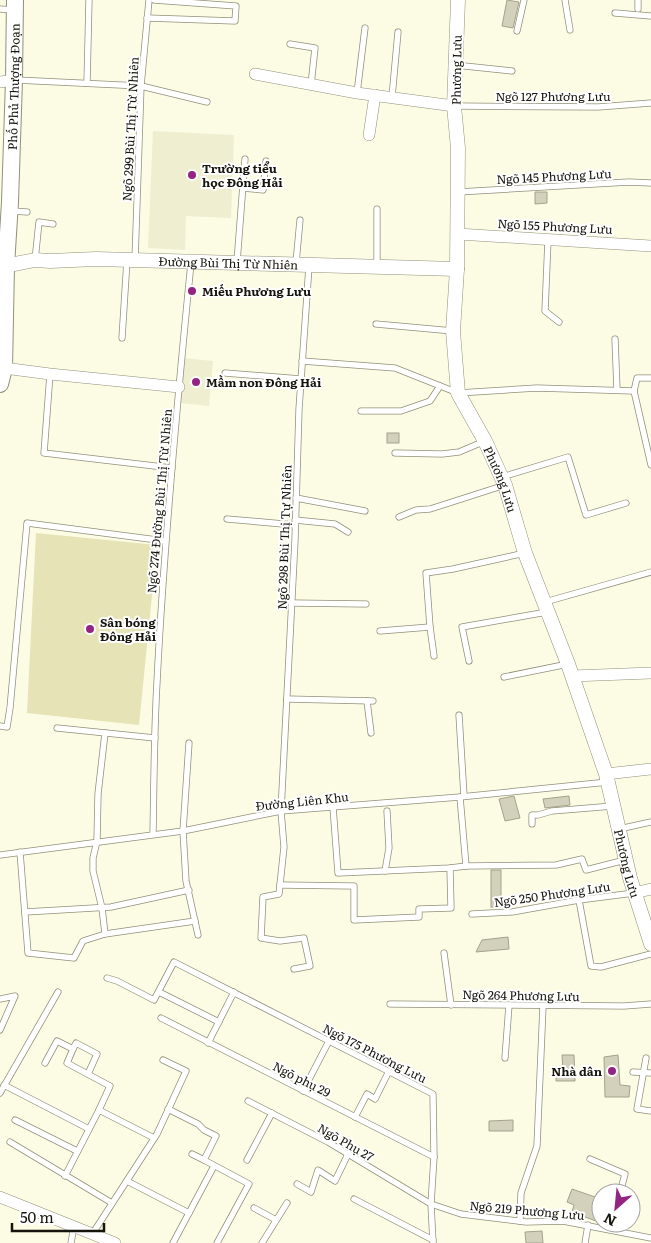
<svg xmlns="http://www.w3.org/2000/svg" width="651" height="1243" viewBox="0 0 651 1243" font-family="Literata,serif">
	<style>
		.built { fill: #f0eed0 }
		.green { fill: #e6e3b7 }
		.building { fill: #d3d1bb; stroke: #a3a28c }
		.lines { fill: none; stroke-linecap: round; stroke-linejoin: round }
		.service-casing { stroke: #91907b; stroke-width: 7 }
		.minor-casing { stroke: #91907b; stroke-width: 12 }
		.tertiary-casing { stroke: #91907b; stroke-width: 15 }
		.secondary-casing { stroke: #91907b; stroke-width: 18 }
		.service { stroke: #fff; stroke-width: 5.5 }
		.minor { stroke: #fff; stroke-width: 11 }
		.tertiary { stroke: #fff; stroke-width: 14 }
		.secondary { stroke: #fff; stroke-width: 16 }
		.poi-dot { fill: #942383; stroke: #fff; stroke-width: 2 }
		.labels { text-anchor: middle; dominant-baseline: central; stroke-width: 4; stroke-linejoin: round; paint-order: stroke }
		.street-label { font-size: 12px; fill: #16150d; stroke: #fff }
		.poi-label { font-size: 12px; font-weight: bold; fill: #16150d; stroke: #fff; text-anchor: start }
	</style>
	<rect width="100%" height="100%" fill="#fcfbe4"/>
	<!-- built -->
	<g class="built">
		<path d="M153,131L234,135L231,218L186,216L185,250L148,248Z"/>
		<path d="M183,358L213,361L209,406L180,403Z"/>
	</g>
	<!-- green -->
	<path class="green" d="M36,533L157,545L139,725L27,713Z"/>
	<!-- building -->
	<g class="building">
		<path d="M507,0L519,2L513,28L502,26Z"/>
		<path d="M535,192H547V203L535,204Z"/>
		<rect x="387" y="433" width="12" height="10"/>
		<path d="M514,796L520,818L505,821L499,799Z"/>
		<path d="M569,796L570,805L545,808L543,799Z"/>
		<rect x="491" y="870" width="10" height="37"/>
		<path d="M508,937L509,949L476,952L482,940Z"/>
		<path d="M562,1055H574L575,1081H556V1071H563Z"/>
		<path d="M618,1055L620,1085L630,1086L629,1097H605L604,1057Z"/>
		<path d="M513,1120V1131H489V1121Z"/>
		<path d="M572,1189L601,1199V1223L572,1212L574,1205L567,1202Z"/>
		<path d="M542,1231L543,1243H526L525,1232Z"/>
	</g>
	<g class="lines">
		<!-- service casing -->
		<g class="service-casing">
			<g id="service">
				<path d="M565,0L570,30"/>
				<path d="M0,9L13,10"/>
				<path d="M638,9V0"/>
				<path d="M615,13L651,16"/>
				<path d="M147,18L235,21L236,6L154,0"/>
				<path d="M517,31L524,0"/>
				<path d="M290,44L315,48L311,85"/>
				<path d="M455,65L512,71"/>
				<path d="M16,80L141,86L207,102"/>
				<path d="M87,83L89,0"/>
				<path d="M357,93L365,28"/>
				<path d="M392,97L398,32"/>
				<path d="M454,106L598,107L651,103"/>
				<path d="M243,188L263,190L266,161"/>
				<path d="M458,192L629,182L651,183"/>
				<path d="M12,211L27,212"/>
				<path d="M548,240L545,311L559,322"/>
				<path d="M35,260L39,222L53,224"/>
				<path d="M135,260L141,86L149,0"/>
				<path d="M237,262L245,159"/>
				<path d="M296,263L300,220"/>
				<path d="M377,265V209"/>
				<path d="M376,324L453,331"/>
				<path d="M122,338L127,260"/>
				<path d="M615,339L617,390"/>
				<path d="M302,361L395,368L458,393L537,388L634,391L637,378H651"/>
				<path d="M225,373L301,379"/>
				<path d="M50,374L44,453L172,468"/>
				<path d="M634,391L651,465"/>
				<path d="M361,411H401L430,401L440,386"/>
				<path d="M395,453L442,454L459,452L485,441"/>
				<path d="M502,477L568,457L586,515L626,503"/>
				<path d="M296,498L365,511"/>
				<path d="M399,517L416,510L430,509L505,485"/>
				<path d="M227,519L295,525"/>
				<path d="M295,520L335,524L348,532"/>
				<path d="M545,602L651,572"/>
				<path d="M291,603L366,604"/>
				<path d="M380,631L430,627"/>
				<path d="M434,656L430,627L426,573L453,569L525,553"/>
				<path d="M469,661L462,627L547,612"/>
				<path d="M504,677L568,664"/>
				<path d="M287,699L373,701"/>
				<path d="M367,701L371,733"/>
				<path d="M459,715L464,796"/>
				<path d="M0,726L7,727L10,708L27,523L165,541"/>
				<path d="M57,728L155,738"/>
				<path d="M189,743L183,831L186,881L198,935"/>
				<path d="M333,807L338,873L450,868L466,866L460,797"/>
				<path d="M532,824V815H538L552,811L613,806"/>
				<path d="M619,829L651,822"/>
				<path d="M153,834C154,783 154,733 157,682C164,542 177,403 191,263"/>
				<path d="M20,852L28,953L74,958L83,941L105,934L195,921"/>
				<path d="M0,855L183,831L281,811L460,797L608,782"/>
				<path d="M466,866L556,865L582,859L586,870L625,860"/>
				<path d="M385,871L389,848L387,811"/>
				<path d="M280,885L354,886V920L419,917V909L451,908L450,868"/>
				<path d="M579,900L591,966L601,967L651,954"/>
				<path d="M25,912L111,907L189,890"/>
				<path d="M472,914L512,912L579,900L634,893"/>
				<path d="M105,934L102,908L93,871V858L97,841L98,794L105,733"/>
				<path d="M444,953L451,1005"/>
				<path d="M294,969L310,966L304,938L280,941L261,938L263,897L279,894L284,847L281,811L295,540L299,409L309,266"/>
				<path d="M107,978L117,981L154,1000L174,962L433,1094L434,1157L431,1204L433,1243"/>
				<path d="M159,992L219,1022"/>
				<path d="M0,999L15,996L0,1030"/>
				<path d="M390,1004L624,1006L651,1004"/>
				<path d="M161,1018L434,1157"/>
				<path d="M208,1043L234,992"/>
				<path d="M73,1049L76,1043L97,1054L88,1074"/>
				<path d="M505,1058L509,1005"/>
				<path d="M646,1058L637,1109L651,1111"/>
				<path d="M45,1063L57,1041L73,1049L67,1063L110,1086L99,1110"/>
				<path d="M633,1072L651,1073"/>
				<path d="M4,1085L89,1129"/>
				<path d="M303,1091L329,1041"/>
				<path d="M0,1093L58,992"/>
				<path d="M248,1101L328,1142L431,1204L461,1214L526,1222L563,1221L651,1238"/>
				<path d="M168,1109L198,1124L204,1130L216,1136L204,1160L249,1184L217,1243"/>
				<path d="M355,1117L367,1094L375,1099L389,1071"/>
				<path d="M15,1120L77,1151"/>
				<path d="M10,1142L112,1203"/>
				<path d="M192,1154L204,1160"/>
				<path d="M590,1159L625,1174L620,1193"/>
				<path d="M247,1160L272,1113"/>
				<path d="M65,1176L99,1110L154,1138"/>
				<path d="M127,1181L189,1213"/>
				<path d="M297,1184L311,1192L318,1170L335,1181L348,1154"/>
				<path d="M354,1199L433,1240"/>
				<path d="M254,1208L276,1220"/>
				<path d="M520,1221L521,1193L537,1146L543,1006"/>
				<path d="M93,1233L157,1134L186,1071L163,1060"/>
				<path d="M71,1243L74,1226"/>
				<path d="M173,1243L214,1166"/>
				<path d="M262,1243L287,1203"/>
				<path d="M585,1243L588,1225"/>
			</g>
		</g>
		<!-- minor casing -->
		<g class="minor-casing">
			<g id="minor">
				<path d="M255,74L357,93L454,106"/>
				<path d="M0,82L14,80"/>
				<path d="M369,135L375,95"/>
				<path d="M458,234L651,246"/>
				<path d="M4,368L50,374L179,387"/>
				<path d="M572,676L651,673"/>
				<path d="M606,774L651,769"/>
				<path d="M634,893L651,889"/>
				<path d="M0,1197L115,1243"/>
			</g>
		</g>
		<!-- tertiary casing -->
		<g class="tertiary-casing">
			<g id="tertiary">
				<path id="s1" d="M458,0L454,106L458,148L457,269L453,331L458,393L485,441L505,485L525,553L568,664L606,774L630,878L651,944"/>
				<path id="s2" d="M0,267L35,260L50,261L96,259L457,269"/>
			</g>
		</g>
		<!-- secondary casing -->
		<g class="secondary-casing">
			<g id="secondary">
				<path id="s3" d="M0,384L4,368L6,266L10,202L14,80L15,0"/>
			</g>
		</g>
		<!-- service -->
		<use href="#service" class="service"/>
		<!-- minor -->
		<use href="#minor" class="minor"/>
		<!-- tertiary -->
		<use href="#tertiary" class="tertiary"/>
		<!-- secondary -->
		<use href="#secondary" class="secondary"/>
	</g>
	<!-- markers -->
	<g class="poi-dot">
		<circle cx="192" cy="175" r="5"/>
		<circle cx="192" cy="291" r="5"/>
		<circle cx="196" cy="382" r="5"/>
		<circle cx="90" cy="629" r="5"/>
		<circle cx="612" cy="1071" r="5"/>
	</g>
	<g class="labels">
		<!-- street labels -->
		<g class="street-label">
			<text transform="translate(456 70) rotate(-89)">Phương Lưu</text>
			<text stroke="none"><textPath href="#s3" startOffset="298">Phố Phủ Thượng Đoạn</textPath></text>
			<text x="553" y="96">Ngõ 127 Phương Lưu</text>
			<text transform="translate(130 129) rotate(-87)">Ngõ 299 Bùi Thị Từ Nhiên</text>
			<text transform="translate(554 176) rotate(-3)">Ngõ 145 Phương Lưu</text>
			<text transform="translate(555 226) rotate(3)">Ngõ 155 Phương Lưu</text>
			<text stroke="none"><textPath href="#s2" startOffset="229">Đường Bùi Thị Từ Nhiên</textPath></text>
			<text stroke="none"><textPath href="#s1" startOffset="490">Phương Lưu</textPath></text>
			<text transform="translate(159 501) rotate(-85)">Ngõ 274 Đường Bùi Thị Từ Nhiên</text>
			<text transform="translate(284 537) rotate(-88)">Ngõ 298 Bùi Thị Tự Nhiên</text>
			<text transform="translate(302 801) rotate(-6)">Đường Liên Khu</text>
			<text stroke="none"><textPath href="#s1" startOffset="895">Phương Lưu</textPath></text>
			<text transform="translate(552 894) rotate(-8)">Ngõ 250 Phương Lưu</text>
			<text transform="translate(521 995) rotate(1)">Ngõ 264 Phương Lưu</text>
			<text transform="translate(375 1053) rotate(27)">Ngõ 175 Phương Lưu</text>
			<text transform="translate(302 1079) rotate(27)">Ngõ phụ 29</text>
			<text transform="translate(346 1142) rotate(30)">Ngõ Phụ 27</text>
			<text transform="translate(527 1210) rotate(5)">Ngõ 219 Phương Lưu</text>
		</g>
		<!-- poi labels -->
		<g class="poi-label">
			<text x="202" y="168">Trường tiểu<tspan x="202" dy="14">học Đông Hải</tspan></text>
			<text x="202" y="291">Miếu Phương Lưu</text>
			<text x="206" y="382">Mầm non Đông Hải</text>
			<text x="100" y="622">Sân bóng<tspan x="100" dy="14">Đông Hải</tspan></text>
			<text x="602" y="1071" text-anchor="end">Nhà dân</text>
		</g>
	</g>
	<!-- north arrow -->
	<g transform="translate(616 1208) rotate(207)"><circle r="24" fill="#ffffff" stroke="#a2a19e"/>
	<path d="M0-4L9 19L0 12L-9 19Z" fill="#942383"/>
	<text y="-8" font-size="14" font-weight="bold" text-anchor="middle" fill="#16150d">N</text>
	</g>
	<!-- scale -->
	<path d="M12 1223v8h92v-8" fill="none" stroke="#16150d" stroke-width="2.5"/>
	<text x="20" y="1223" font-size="15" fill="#16150d" stroke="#ffffff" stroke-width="4" paint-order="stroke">50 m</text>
</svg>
